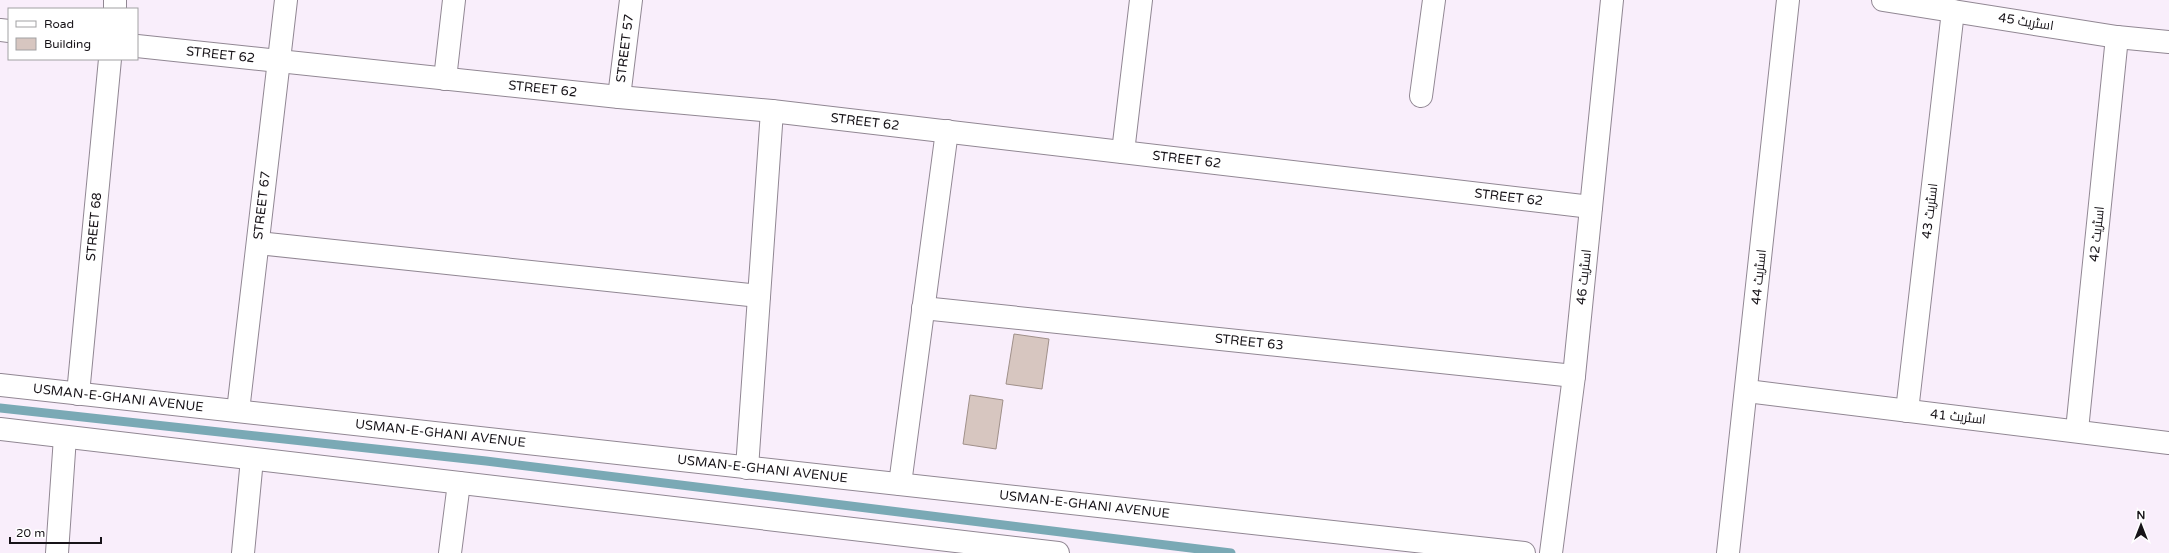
<svg xmlns="http://www.w3.org/2000/svg" width="2169" height="553" viewBox="0 0 2169 553" font-family="'Varela Round',Cairo,sans-serif">
	<style>
		.lines { fill: none; stroke-linecap: round; stroke-linejoin: round }
		.stream { stroke: #7aa9b5; stroke-width: 9 }
		.building { fill: #d7c6c0; stroke: #a0908a }
		.minor-casing { stroke: #918793; stroke-width: 24 }
		.secondary-casing { stroke: #918793; stroke-width: 24 }
		.minor { stroke: #fff; stroke-width: 22 }
		.secondary { stroke: #fff; stroke-width: 22 }
		.labels { text-anchor: middle; dominant-baseline: central; stroke-width: 3.5; stroke-linejoin: round; paint-order: stroke }
		.street-label { font-size: 13px; fill: #171318; stroke: #fff }
	</style>
	<rect width="100%" height="100%" fill="#f9eefb"/>
	<g class="lines">
		<!-- stream -->
		<path class="stream" d="M0,408L486,461L1231,553"/>
	</g>
	<!-- building -->
	<g class="building">
		<path d="M1014,334L1049,339L1042,389L1006,384Z"/>
		<path d="M970,395L1003,400L996,449L963,444Z"/>
	</g>
	<g class="lines">
		<!-- minor casing -->
		<g class="minor-casing">
			<g id="minor">
				<path d="M1883,0L2117,37L2169,42"/>
				<path d="M115,9V0"/>
				<path d="M0,30L9,31"/>
				<path id="s1" d="M137,46L619,97L772,111L1591,207"/>
				<path d="M445,79L454,0"/>
				<path d="M1421,96L1434,0"/>
				<path id="s2" d="M619,97L631,0"/>
				<path d="M1123,152L1141,0"/>
				<path d="M258,243L759,296"/>
				<path id="s3" d="M923,308L1574,376"/>
				<path d="M1747,391L2169,443"/>
				<path id="s4" d="M78,394L110,59"/>
				<path id="s5" d="M238,411L286,0"/>
				<path d="M1907,411L1953,11"/>
				<path d="M2077,430L2117,37"/>
				<path d="M747,468L772,111"/>
				<path d="M900,484L947,131"/>
				<path d="M57,553L65,437"/>
				<path d="M243,553L252,459"/>
				<path d="M450,553L459,483"/>
				<path d="M1551,553L1574,376L1612,0"/>
				<path d="M1728,553L1788,0"/>
			</g>
		</g>
		<!-- secondary casing -->
		<g class="secondary-casing">
			<g id="secondary">
				<path id="s6" d="M0,385L1524,553"/>
				<path d="M0,429L1058,553"/>
			</g>
		</g>
		<!-- minor -->
		<use href="#minor" class="minor"/>
		<!-- secondary -->
		<use href="#secondary" class="secondary"/>
	</g>
	<g class="labels">
		<!-- street labels -->
		<g class="street-label">
			<text transform="translate(2026 22) rotate(9)">اسٹریٹ 45</text>
			<text stroke="none"><textPath href="#s2" startOffset="49">STREET 57</textPath></text>
			<text stroke="none"><textPath href="#s1" startOffset="84">STREET 62</textPath></text>
			<text stroke="none"><textPath href="#s1" startOffset="408">STREET 62</textPath></text>
			<text stroke="none"><textPath href="#s1" startOffset="732">STREET 62</textPath></text>
			<text stroke="none"><textPath href="#s1" startOffset="1056">STREET 62</textPath></text>
			<text stroke="none"><textPath href="#s1" startOffset="1380">STREET 62</textPath></text>
			<text stroke="none"><textPath href="#s5" startOffset="207">STREET 67</textPath></text>
			<text transform="translate(1930 211) rotate(-83)">اسٹریٹ 43</text>
			<text stroke="none"><textPath href="#s4" startOffset="168">STREET 68</textPath></text>
			<text transform="translate(2097 234) rotate(-84)">اسٹریٹ 42</text>
			<text transform="translate(1584 277) rotate(-84)">اسٹریٹ 46</text>
			<text transform="translate(1759 277) rotate(-84)">اسٹریٹ 44</text>
			<text stroke="none"><textPath href="#s3" startOffset="328">STREET 63</textPath></text>
			<text stroke="none"><textPath href="#s6" startOffset="119">USMAN-E-GHANI AVENUE</textPath></text>
			<text transform="translate(1958 417) rotate(6)">اسٹریٹ 41</text>
			<text stroke="none"><textPath href="#s6" startOffset="443">USMAN-E-GHANI AVENUE</textPath></text>
			<text stroke="none"><textPath href="#s6" startOffset="767">USMAN-E-GHANI AVENUE</textPath></text>
			<text stroke="none"><textPath href="#s6" startOffset="1091">USMAN-E-GHANI AVENUE</textPath></text>
		</g>
	</g>
	<!-- legend -->
	<rect x="8" y="8" width="130" height="52" fill="#ffffff" stroke="#a2a1a3"/>
	<rect x="16" y="21" width="20" height="6" fill="#ffffff" stroke="#a2a1a3"/>
	<text x="44" y="28" font-size="12" fill="#171318">Road</text>
	<rect x="16" y="38" width="20" height="12" fill="#d7c6c0" stroke="#a2a1a3"/>
	<text x="44" y="48" font-size="12" fill="#171318">Building</text>
	<!-- north arrow -->
	<g transform="translate(2141 525)" stroke="#ffffff" stroke-width="3" paint-order="stroke">
	<path d="M0-3L7 15L0 10L-7 15Z" fill="#171318"/>
	<text y="-6" font-size="11" font-weight="bold" text-anchor="middle" fill="#171318">N</text>
	</g>
	<!-- scale -->
	<path d="M10 537v6h91v-6" fill="none" stroke="#171318" stroke-width="2"/>
	<text x="16" y="537" font-size="12" fill="#171318" stroke="#ffffff" stroke-width="3" paint-order="stroke">20 m</text>
</svg>
